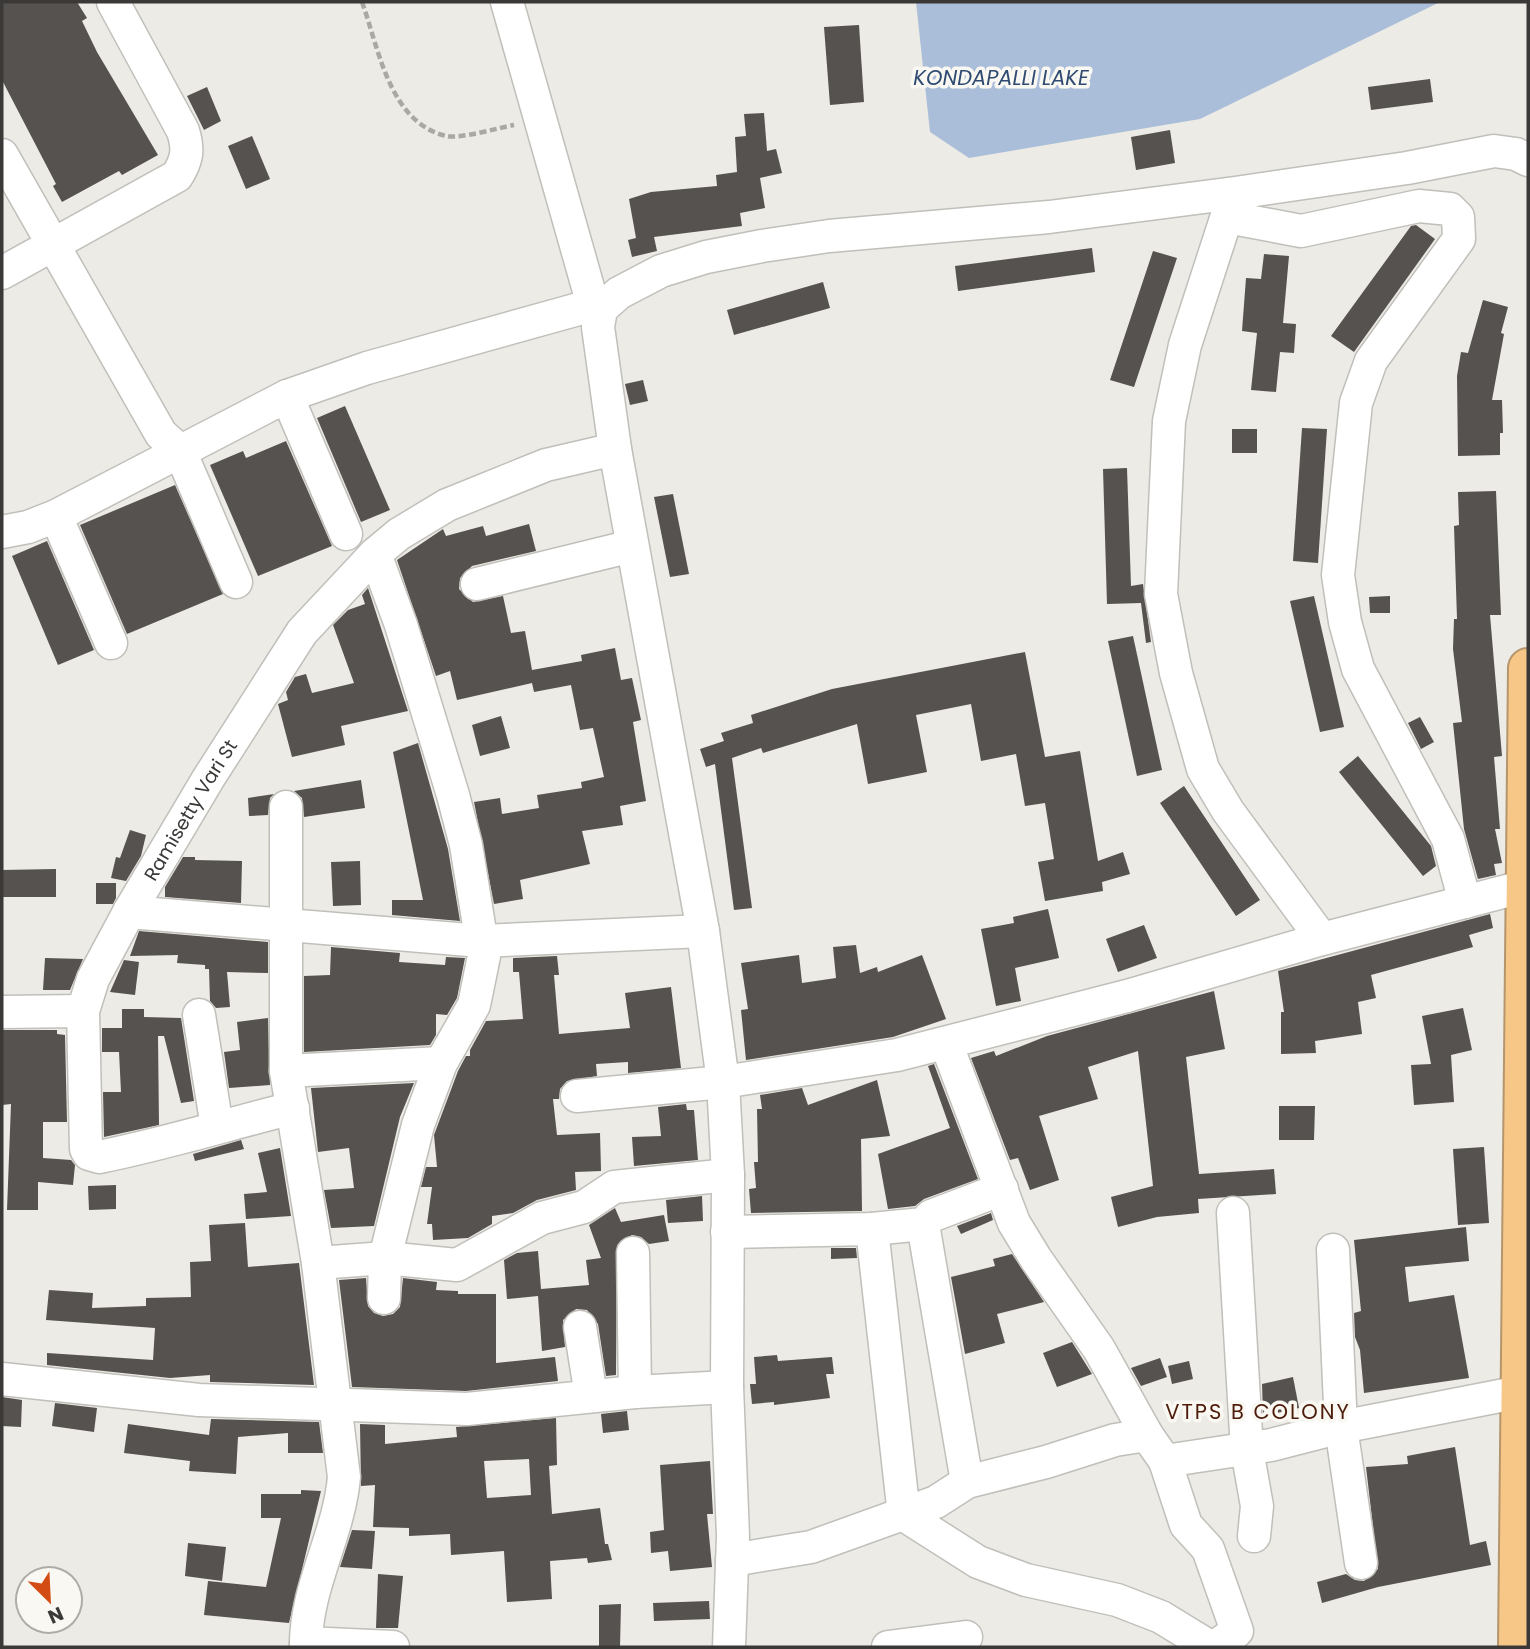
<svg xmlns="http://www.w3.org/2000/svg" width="1530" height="1649" viewBox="0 0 1530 1649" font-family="Poppins,sans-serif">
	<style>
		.water { fill: #abbed9 }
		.building { fill: #56524f; fill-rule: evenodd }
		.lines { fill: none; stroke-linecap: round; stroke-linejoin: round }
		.minor-casing { stroke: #c1bfba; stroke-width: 35 }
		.highway-casing { stroke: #b5956c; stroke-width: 42 }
		.path { stroke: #a9a8a4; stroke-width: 4.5; stroke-dasharray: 7 3.5; stroke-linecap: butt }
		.minor { stroke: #fff; stroke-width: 32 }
		.highway { stroke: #f7c788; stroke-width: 38 }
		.labels { text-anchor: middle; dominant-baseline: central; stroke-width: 7; stroke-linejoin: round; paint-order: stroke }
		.street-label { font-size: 19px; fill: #3a3937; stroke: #faf8f2 }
		.water-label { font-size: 21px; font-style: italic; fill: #2f4b71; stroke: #faf8f2 }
		.neighbourhood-label { font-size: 21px; letter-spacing: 2px; fill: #4c1b09; stroke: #faf8f2 }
	</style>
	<rect width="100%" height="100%" fill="#ecebe5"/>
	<!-- water -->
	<path class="water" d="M916,2H1440L1200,119L969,158L930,132Z"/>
	<!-- building -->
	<g class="building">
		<path d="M2,2H77L87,18L82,21L97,52L158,155L122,175L119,171L62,202L53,186L56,184L2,80Z"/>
		<path d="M859,25L864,102L830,105L824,27Z"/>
		<path d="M1430,79L1433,102L1371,110L1368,87Z"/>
		<path d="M207,87L221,121L204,130L187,96Z"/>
		<path d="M764,113L767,151L776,149L782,173L760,178L765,208L740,213L742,226L654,237L657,251L632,257L628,240L636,238L629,199L651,192L717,186L716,175L737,172L735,137L746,136L744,114Z"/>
		<path d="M1170,130L1175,163L1136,170L1131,137Z"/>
		<path d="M252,136L270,179L246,189L228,146Z"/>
		<path d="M1416,225L1435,239L1354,352L1331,336L1411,226Z"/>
		<path d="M1092,248L1095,272L958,291L955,266Z"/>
		<path d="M1153,251L1177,258L1134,387L1110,380Z"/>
		<path d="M1264,254L1289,256L1283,323L1296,324L1294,353L1280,352L1276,392L1251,390L1257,333L1242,331L1246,278L1261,279Z"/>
		<path d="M823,282L830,308L734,335L727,310Z"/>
		<path d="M1483,300L1508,307L1501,333L1504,334L1492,400H1502L1503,433H1500V455L1458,456L1457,376L1461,352L1468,353Z"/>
		<path d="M643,380L648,401L630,405L625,384Z"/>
		<path d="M345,406L390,510L361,522L317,418Z"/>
		<path d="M1302,428L1327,429L1318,563L1293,561Z"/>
		<rect x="1232" y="429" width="25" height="24"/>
		<path d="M286,441L332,546L258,576L210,465L243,451L246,458Z"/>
		<path d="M1127,468L1131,586L1143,584L1151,642L1146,643L1141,603L1107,604L1103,469Z"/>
		<path d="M175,485L223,594L127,634L80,525Z"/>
		<path d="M1496,491L1501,615H1490L1502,756L1494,757L1500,829H1495L1502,863L1494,864L1496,875L1478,879L1464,829L1453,723L1462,722L1453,649L1454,619H1457L1454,526L1459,525L1458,492Z"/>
		<path d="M673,494L689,574L670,577L654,497Z"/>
		<path d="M529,524L536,551L472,566L460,578L459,589L473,602L503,596L511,633L525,631L532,670L582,661L581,655L615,648L621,680L632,678L641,720L633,722L646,801L620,806L623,825L582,831L590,864L520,880L523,899L494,904L474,802L500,798L502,814L539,808L537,795L582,788L581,782L604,777L593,728L580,730L571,685L534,692L532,683L457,700L450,671L436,676L397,560L443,529L446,536L483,526L486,536Z"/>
		<path d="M47,541L94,650L58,665L12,556Z"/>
		<path d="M368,588L408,711L341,726L345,745L292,757L278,704L288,700L286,692L295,677L306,674L312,693L354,683L333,625L348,610L365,604L362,595Z"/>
		<path d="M1314,596L1344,727L1320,732L1290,601Z"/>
		<path d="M1390,596V613H1370L1369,597Z"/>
		<path d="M1133,636L1162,770L1137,776L1108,641Z"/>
		<path d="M1025,652L1045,757L1080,751L1098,861L1123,852L1130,874L1102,882L1103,891L1045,901L1038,862L1054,859L1045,803L1025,806L1016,754L981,761L971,704L916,715L927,772L868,784L857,724L763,753L761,748L732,758L752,908L734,910L715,764L706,767L700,749L724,741L721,733L753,723L751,715L832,689Z"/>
		<path d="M501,716L510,748L480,756L472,725Z"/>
		<path d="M1420,717L1434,742L1421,749L1408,723Z"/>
		<path d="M418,743L448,849L460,921L392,915V900H423L393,752Z"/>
		<path d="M1358,756L1431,846L1436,866L1423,876L1339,772Z"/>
		<path d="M361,780L365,808L304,817L302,798L294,791Z"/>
		<path d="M1184,786L1260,900L1236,916L1160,803Z"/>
		<path d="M274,794L270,798L268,815L249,816L248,798Z"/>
		<path d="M130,830L146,835L141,856L126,881L111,878L116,857L120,858Z"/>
		<path d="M183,857H195V860L242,861L241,903L165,897V887Z"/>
		<path d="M360,861L361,905L333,906L331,862Z"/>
		<path d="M56,869V897H2V870Z"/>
		<path d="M96,883H116V898L113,904H96Z"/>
		<path d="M1048,909L1059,958L1015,968L1021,1001L996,1006L981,929L1014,923L1013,917Z"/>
		<path d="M1490,914L1493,928L1469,935L1473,947L1371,975L1376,998L1358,1002L1362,1034L1315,1041L1316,1053L1281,1054V1012H1284L1278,971Z"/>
		<path d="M1144,925L1157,958L1118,972L1106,939Z"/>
		<path d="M139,931L268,942V973L227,972L230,1007L216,1008L210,1001L209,969H205V965L177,963L178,955L130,956Z"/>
		<path d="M856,945L860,973L877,967L878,972L922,955L946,1019L893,1037L746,1060L741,1010L748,1009L741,963L799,955L802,983L836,978L833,947Z"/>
		<path d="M331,947L400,953L399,962L445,965L446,957L465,958L457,998L447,1015L436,1014V1035L430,1045L304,1052V976L330,975Z"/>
		<path d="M557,956L559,975H554L559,1034L630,1028L625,993L671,987L681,1068L628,1073V1062L596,1064L597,1076L567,1081L560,1089L559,1099H553L557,1135L600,1133L601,1171L575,1172L576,1190L537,1200L513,1213L492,1216V1224L468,1238L433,1240L432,1224H427L432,1187H421L426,1167H437L434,1135L458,1071L466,1056H470V1050L486,1021L523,1019L519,972H513V958Z"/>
		<path d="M45,958L83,959L70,990H43Z"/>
		<path d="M124,960L139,962L135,995L110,992Z"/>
		<path d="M1214,991L1225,1049L1186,1057L1199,1174L1274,1169L1276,1194L1198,1199L1199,1213L1157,1217L1118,1227L1111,1197L1153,1186L1138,1051L1088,1067L1098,1099L1039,1116L1059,1180L1030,1190L1018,1158L1010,1160L971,1058L994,1051L996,1056L1047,1036Z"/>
		<path d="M1463,1008L1472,1050L1451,1055L1454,1102L1414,1105L1411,1065L1431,1064L1422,1016Z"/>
		<path d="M122,1009H144V1017L181,1018L194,1101L181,1103L164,1036H158L159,1125L104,1137L103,1092H121L119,1052H102V1028H122Z"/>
		<path d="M268,1018L270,1085L229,1088L224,1052L240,1050L237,1022Z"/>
		<path d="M2,1030H57V1034L65,1035L67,1122H43V1158L71,1160L75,1165L73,1185L38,1182V1210H7L11,1104L2,1105Z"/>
		<path d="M934,1064L978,1179L924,1199L915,1206L888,1209L878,1154L950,1128L928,1066Z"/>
		<path d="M877,1080L890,1136L861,1139L862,1211L751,1213L749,1189L756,1188L754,1162H758L757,1109H762L760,1095L802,1088L808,1105Z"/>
		<path d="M414,1083L400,1117L374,1226L331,1228L324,1190L354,1188L349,1148L318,1152L311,1088Z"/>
		<path d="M686,1104L687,1110H694L698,1160L634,1166L632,1137L661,1136L658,1107Z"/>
		<path d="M1279,1106H1315L1314,1140H1279Z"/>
		<path d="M241,1140L244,1149L195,1161L193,1154Z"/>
		<path d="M1484,1147L1489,1223L1458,1225L1453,1149Z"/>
		<path d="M280,1148L291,1216L246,1219L244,1194L267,1192L258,1153Z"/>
		<path d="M116,1185V1209L89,1210L88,1186Z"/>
		<path d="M702,1196L703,1221L668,1223L666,1200Z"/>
		<path d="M615,1208L621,1222L664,1215L669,1241L649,1244L641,1237L632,1235L617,1245L616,1375L606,1376L598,1324L587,1310L576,1309L563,1320L565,1347L542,1351L538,1296L507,1299L504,1260L517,1253L538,1251L541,1289L589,1285L586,1260L601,1258L589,1225Z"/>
		<path d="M991,1213L993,1220L961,1234L957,1226Z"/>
		<path d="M245,1223L248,1267L299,1263L314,1385L210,1382V1375L170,1378L47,1365V1353L153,1360L155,1328L46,1320L49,1290L93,1293L92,1308L146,1306V1298L191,1297L190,1262L211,1261L209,1225Z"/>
		<path d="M1466,1227L1469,1261L1405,1267L1409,1302L1454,1295L1469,1378L1364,1393L1360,1350L1355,1337L1354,1313L1361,1311L1354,1240Z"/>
		<path d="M831,1248H856L857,1258L831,1259Z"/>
		<path d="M1012,1254L1044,1302L997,1314L1005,1343L965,1354L951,1277L995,1266L993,1259Z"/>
		<path d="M366,1278L368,1306L374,1313L383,1316L393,1314L400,1307L403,1278L437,1282L436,1290L458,1291V1294H496V1363L555,1357L558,1381L466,1391L352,1387L339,1280Z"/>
		<path d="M1072,1342L1092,1374L1057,1387L1043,1353Z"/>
		<path d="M777,1355L778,1361L832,1357L834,1374H826L830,1398L774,1405V1402L752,1404L750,1384H756L754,1357Z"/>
		<path d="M1160,1358L1167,1377L1141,1386L1131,1368Z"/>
		<path d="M1189,1361L1193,1379L1172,1384L1168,1366Z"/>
		<path d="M1293,1377L1299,1408L1263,1416L1262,1384Z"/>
		<path d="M2,1397L22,1400L21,1427L2,1426Z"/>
		<path d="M55,1403L97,1408L94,1432L52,1426Z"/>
		<path d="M627,1411L629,1430L603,1433L601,1414Z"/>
		<path d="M556,1418L557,1465L549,1466L552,1514L600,1508L605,1544H608L612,1560L588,1563L587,1558L550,1561L552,1599L507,1602L504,1551L451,1555L450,1534L409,1536V1528L373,1527L375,1485L361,1486L360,1424L385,1425V1444L457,1437L456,1427ZM529,1459L531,1495L487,1498L484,1461Z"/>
		<path d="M211,1419L319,1422L323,1453H288V1433L238,1437L236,1474L189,1471L190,1461L124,1453L128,1424L209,1435Z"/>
		<path d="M1455,1447L1470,1545L1486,1541L1491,1565L1378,1587L1322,1603L1317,1582L1346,1574L1355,1580L1364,1581L1378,1569L1366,1467L1408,1464L1407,1456Z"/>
		<path d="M710,1461L713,1514H707L712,1567L670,1571L668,1551L651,1553L650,1532L664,1530L660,1465Z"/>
		<path d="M301,1490L321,1491L289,1623L204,1615L208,1581L266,1587L281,1518H261V1494H301Z"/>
		<path d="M352,1530L375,1531L372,1569L340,1567Z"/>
		<path d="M188,1543L226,1547L222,1581L185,1576Z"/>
		<path d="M378,1574L403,1576L398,1628H376Z"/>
		<path d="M709,1601L710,1619L654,1621L653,1603Z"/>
		<path d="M621,1604L620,1647H599V1605Z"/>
	</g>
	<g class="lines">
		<!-- minor casing -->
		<g class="minor-casing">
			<g id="minor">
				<path d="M507,2L593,305L601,309"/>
				<path d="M2,155L161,434L180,451L236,582"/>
				<path d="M1233,197L1185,345L1169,421L1161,594L1176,673L1203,769L1228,811L1322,939"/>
				<path d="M1227,217L1301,231L1419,206L1450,209L1458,217L1459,239L1371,361L1356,403L1338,575L1345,622L1358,669L1448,839L1465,902"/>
				<path d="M2,273L177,176C187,160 189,150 183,131L113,2"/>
				<path d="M287,396L346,534"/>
				<path d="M56,516L111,643"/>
				<path d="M2,532L28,527L56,516L287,396L367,368L593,305"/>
				<path d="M375,554L401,625L453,795L466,845L484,956L474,1005L441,1063L418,1125L385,1258L384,1298"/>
				<path d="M477,584L632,546"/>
				<path d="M286,807V1071L318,1263L344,1477C339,1535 305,1588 306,1647"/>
				<path d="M129,912L481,941L703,931"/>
				<path d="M2,1012L83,1011"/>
				<path d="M199,1015L217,1127"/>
				<path d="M946,1043L1014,1223L1036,1259L1099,1349L1147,1435"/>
				<path d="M286,1071L441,1063"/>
				<path d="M577,1096L723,1082L897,1055L1127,996L1322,939L1526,886"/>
				<path id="s1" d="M293,1108C228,1124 165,1144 99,1157L89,1154L86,1149L83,1011L93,979L129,912L208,779L302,632L375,554L399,534L447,505L546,465L615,449"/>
				<path d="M1233,1213L1247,1450L1257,1506L1254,1536"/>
				<path d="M923,1224L967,1482"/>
				<path d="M872,1229L904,1515L978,1562L1026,1580L1117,1600L1161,1617L1210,1647"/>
				<path d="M727,1232L872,1229L923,1224L931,1216L1002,1189"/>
				<path d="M1333,1250L1341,1427L1361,1563"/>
				<path d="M633,1253L635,1392"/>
				<path d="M318,1263L385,1258L457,1265L542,1218L584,1207L614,1187L728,1175"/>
				<path d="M580,1327L591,1396"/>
				<path d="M2,1379L199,1400L467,1409L635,1392L727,1387"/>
				<path d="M1165,1461L1186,1525L1208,1549L1237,1631L1215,1647"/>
				<path d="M732,1560L811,1547L936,1502L967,1482L1046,1462L1115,1440L1147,1435L1165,1461L1271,1445L1341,1427L1520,1392"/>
				<path d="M306,1643L393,1647"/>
				<path d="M729,1647L733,1536L727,1387L728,1175L723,1082L703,931L615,449L598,327L601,309L619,293L661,271L706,257L762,246L829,236L1049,217L1235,193L1407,168L1494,151L1516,154L1528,160"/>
				<path d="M888,1647L966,1637"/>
			</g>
		</g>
		<!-- highway casing -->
		<g class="highway-casing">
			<path id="highway" d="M1518,1647L1528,668"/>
		</g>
		<!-- path -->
		<path class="path" d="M362,2C379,49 389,122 446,136C460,139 498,128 514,125"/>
		<!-- minor -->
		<use href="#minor" class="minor"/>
		<!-- highway -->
		<use href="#highway" class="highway"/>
	</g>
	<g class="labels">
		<!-- street labels -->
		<g class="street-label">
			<text stroke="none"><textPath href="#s1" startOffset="583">Ramisetty Vari St</textPath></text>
		</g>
		<!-- water labels -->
		<g class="water-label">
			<text x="1001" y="77">KONDAPALLI LAKE</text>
		</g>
		<!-- neighbourhood labels -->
		<g class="neighbourhood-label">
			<text x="1258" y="1411">VTPS B COLONY</text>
		</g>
	</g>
	<!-- border -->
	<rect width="1530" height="1649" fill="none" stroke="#3a3937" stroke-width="7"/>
	<!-- north arrow -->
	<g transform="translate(49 1600) rotate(156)"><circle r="33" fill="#faf8f2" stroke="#adaca7" stroke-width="2"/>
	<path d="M0-5L12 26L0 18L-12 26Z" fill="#d24c14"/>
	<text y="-10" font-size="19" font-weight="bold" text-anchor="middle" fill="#3a3937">N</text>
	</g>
</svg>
